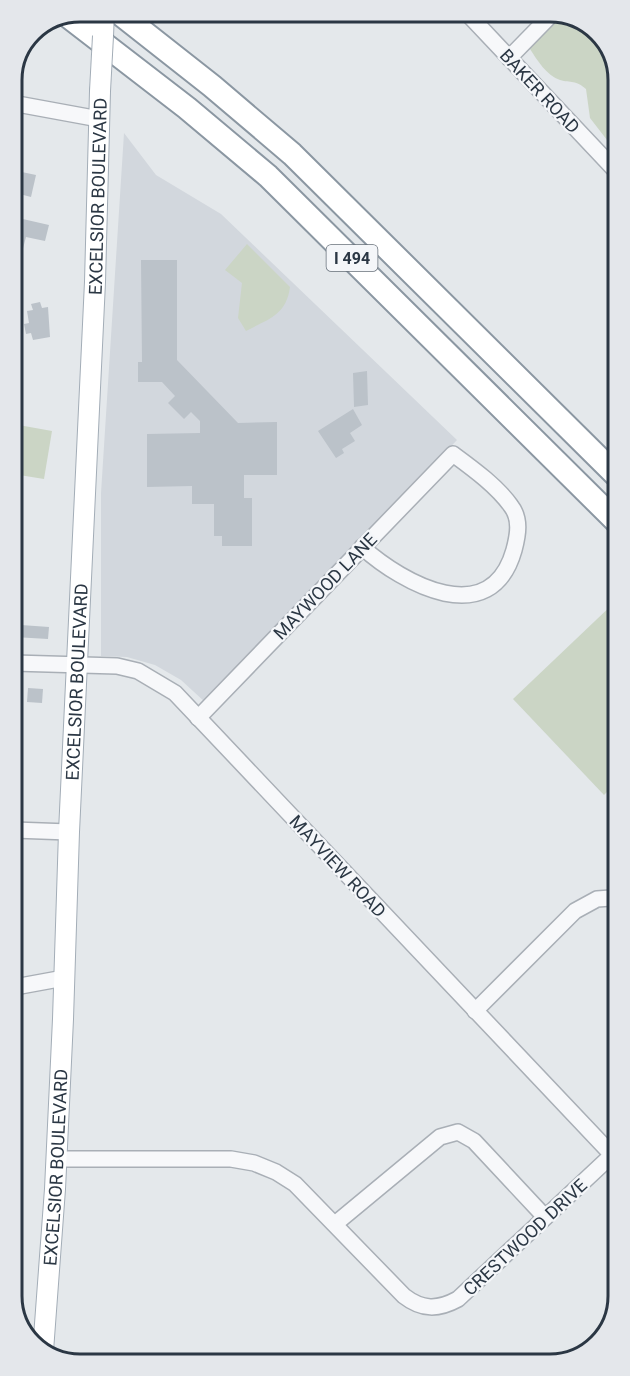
<svg xmlns="http://www.w3.org/2000/svg" width="630" height="1376" viewBox="0 0 630 1376" font-family="Roboto,sans-serif">
	<style>
		.built { fill: #d2d7dd }
		.green { fill: #cbd5c5 }
		.building { fill: #bbc2c9 }
		.lines { fill: none; stroke-linecap: round; stroke-linejoin: round }
		.minor-casing { stroke: #a9afb6; stroke-width: 18 }
		.major-casing { stroke: #a3adb7; stroke-width: 22 }
		.highway-casing { stroke: #8b97a2; stroke-width: 26 }
		.minor { stroke: #f7f8fa; stroke-width: 15 }
		.major { stroke: #fff; stroke-width: 20 }
		.highway { stroke: #fff; stroke-width: 22 }
		.major-bridge-casing { stroke: #a3adb7; stroke-width: 22; stroke-linecap: butt }
		.major-bridge { stroke: #fff; stroke-width: 20 }
		.labels { text-anchor: middle; dominant-baseline: central; stroke-width: 4.5; stroke-linejoin: round; paint-order: stroke }
		.shield { fill: #f4f6f9; stroke: #67707a; stroke-width: 1.5 }
		.shield-label { font-size: 16px; font-weight: bold; fill: #2b3744 }
		.street-label { font-size: 18px; fill: #2b3744; stroke: #f4f6f9 }
		.rim { fill: none; stroke: #2b3744; stroke-width: 3 }
	</style>
	<rect width="100%" height="100%" fill="#e4e8eb"/>
	<!-- built -->
	<path class="built" d="M124,133L156,175L221,214L457,440L206,703L181,680L155,665L127,657L101,656V493Z"/>
	<!-- green -->
	<g class="green">
		<path d="M554,12L591,26L614,58V149L590,118L586,89C576,80 571,83 560,80C547,76 537,60 530,49L536,31Z"/>
		<path d="M247,244L290,287C286,316 268,319 246,331L238,318L242,283L225,270Z"/>
		<path d="M13,424L52,431L44,479L13,474Z"/>
		<path d="M616,601V783L604,795L513,699Z"/>
	</g>
	<!-- building -->
	<g class="building">
		<path d="M17,171L36,175L31,197L12,192Z"/>
		<path d="M14,217L49,225L45,241L26,237L21,256L13,254Z"/>
		<path d="M141,260H177V360L238,423L277,422V475H244V498H252V546H222V536H214V504H192V486L147,487V434L200,433V421L191,412L184,419L168,403L175,396L162,382H138V362H142Z"/>
		<path d="M40,302L42,308L48,307L50,337L33,340L31,333L26,334L24,324L29,323L27,311L33,310L31,304Z"/>
		<path d="M367,371L368,405L354,407L353,373Z"/>
		<path d="M353,409L362,425L350,433L355,441L342,449L344,453L336,458L318,431Z"/>
		<path d="M14,589H23L21,625L49,627L48,639L14,637Z"/>
		<path d="M28,688L43,689L42,703L27,702Z"/>
	</g>
	<g class="lines">
		<!-- minor casing -->
		<g class="minor-casing">
			<g id="minor">
				<path d="M466,12L615,170"/>
				<path d="M509,58L554,12"/>
				<path d="M12,103L99,119"/>
				<path d="M14,663L117,666L138,671L175,693L617,1160"/>
				<path d="M198,718L453,454C472,468 497,486 511,506C521,519 518,535 514,550C491,632 403,584 362,547"/>
				<path d="M14,830L69,832"/>
				<path d="M15,987L64,978"/>
				<path d="M475,1011L575,911L597,899L611,898"/>
				<path d="M56,1159H231L254,1163L276,1172L295,1184L404,1296C422,1310 438,1310 458,1299L612,1155"/>
				<path d="M335,1224L440,1137L458,1132L474,1141L545,1217"/>
			</g>
		</g>
		<!-- major casing -->
		<g class="major-casing">
			<g id="major">
				<path d="M103,36L104,12"/>
				<path id="s1" d="M43,1351L55,1189L63,1019L69,832L95,282L100,91"/>
			</g>
		</g>
		<!-- highway casing -->
		<g class="highway-casing">
			<g id="highway">
				<path d="M118,12L212,86L292,154L615,474"/>
				<path d="M69,17L187,108L268,176L616,521"/>
			</g>
		</g>
		<!-- minor -->
		<use href="#minor" class="minor"/>
		<!-- major -->
		<use href="#major" class="major"/>
		<!-- highway -->
		<use href="#highway" class="highway"/>
		<!-- major-bridge casing -->
		<g class="major-bridge-casing">
			<path id="major-bridge" d="M100,91L103,36"/>
		</g>
		<!-- major-bridge -->
		<use href="#major-bridge" class="major-bridge"/>
	</g>
	<g class="labels">
		<!-- shield labels -->
		<rect class="shield" x="326.5" y="245" width="51" height="26" rx="4.5"/>
		<g class="shield-label">
			<text x="352" y="258">I 494</text>
		</g>
		<!-- street labels -->
		<g class="street-label">
			<text transform="translate(540 91) rotate(47)">BAKER ROAD</text>
			<text stroke="none"><textPath href="#s1" startOffset="1156">EXCELSIOR BOULEVARD</textPath></text>
			<text transform="translate(325 586) rotate(-46)">MAYWOOD LANE</text>
			<text stroke="none"><textPath href="#s1" startOffset="670">EXCELSIOR BOULEVARD</textPath></text>
			<text transform="translate(338 866) rotate(47)">MAYVIEW ROAD</text>
			<text stroke="none"><textPath href="#s1" startOffset="184">EXCELSIOR BOULEVARD</textPath></text>
			<text transform="translate(525 1237) rotate(-43)">CRESTWOOD DRIVE</text>
		</g>
	</g>
	<!-- crop -->
	<path d="M0 0H630V1376H0ZM80 22H550A58 58 0 0 1 608 80V1296A58 58 0 0 1 550 1354H80A58 58 0 0 1 22 1296V80A58 58 0 0 1 80 22Z" fill="#e4e7eb" fill-rule="evenodd"/>
	<path class="rim" d="M80 22H550A58 58 0 0 1 608 80V1296A58 58 0 0 1 550 1354H80A58 58 0 0 1 22 1296V80A58 58 0 0 1 80 22Z"/>
</svg>
